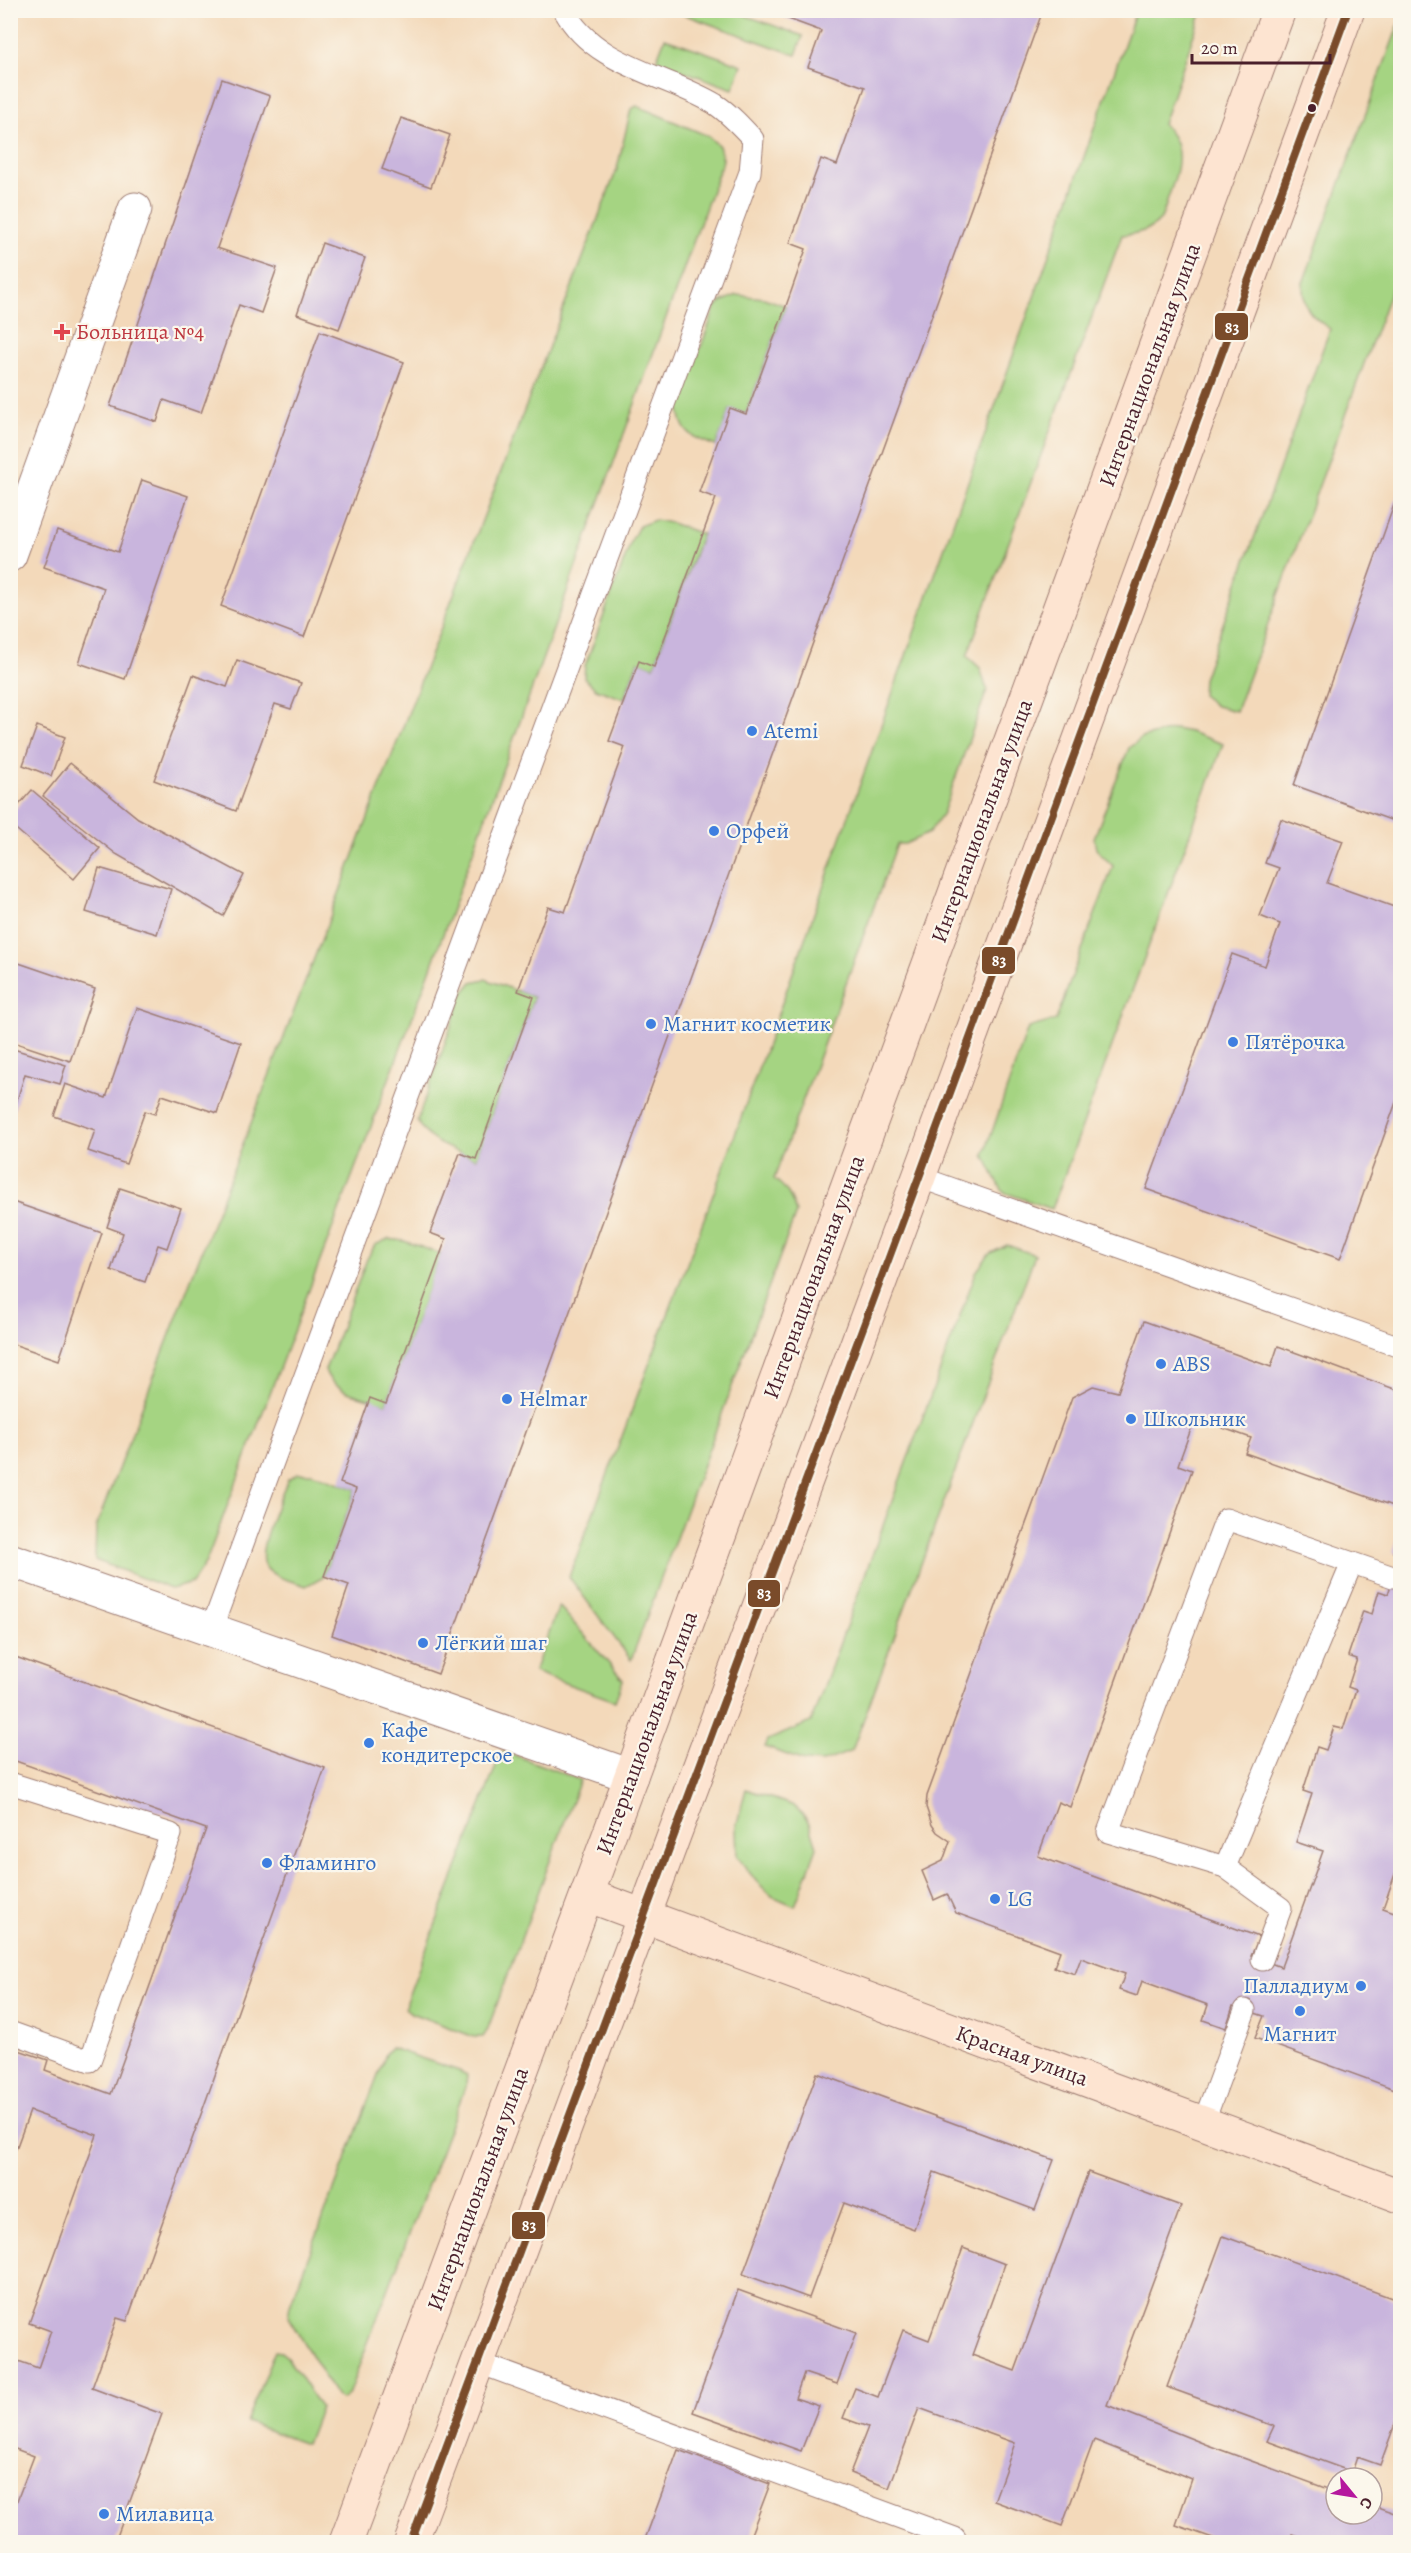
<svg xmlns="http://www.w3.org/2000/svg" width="1411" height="2553" viewBox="0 0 1411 2553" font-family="Alegreya,serif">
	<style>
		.green { fill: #a5d482; stroke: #787a56; stroke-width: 1.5 }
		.building { fill: #c9b5dd }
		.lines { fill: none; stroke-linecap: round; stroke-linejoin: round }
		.lane-casing { stroke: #9e7c72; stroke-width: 23 }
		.street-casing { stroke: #9e7c72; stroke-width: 35 }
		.secondary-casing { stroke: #9e7c72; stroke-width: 35 }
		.lane { stroke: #fff; stroke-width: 21 }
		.street { stroke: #fff; stroke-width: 33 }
		.secondary { stroke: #fde4d1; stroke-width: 33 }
		.bus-1-casing { stroke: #fbf7ec; stroke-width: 12 }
		.bus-1 { stroke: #7a4b2a; stroke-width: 8 }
		.bus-dot { fill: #4a1f2b; stroke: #fbf7ec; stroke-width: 2 }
		.health-dot { fill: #e0444e; stroke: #fbf7ec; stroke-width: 2 }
		.shop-dot { fill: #3f7fe0; stroke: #fbf7ec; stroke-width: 2 }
		.labels { text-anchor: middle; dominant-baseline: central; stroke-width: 4.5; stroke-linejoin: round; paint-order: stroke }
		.health-label { font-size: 22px; fill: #be3a42; stroke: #fbf7ec; text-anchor: start }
		.street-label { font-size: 22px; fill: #4a1f2b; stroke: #fbf7ec }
		.shop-label { font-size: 22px; fill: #366cbe; stroke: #fbf7ec; text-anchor: start }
		.line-badge { stroke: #fbf7ec; stroke-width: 2 }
		.badge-label { font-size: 16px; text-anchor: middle; font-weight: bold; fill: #fff }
	</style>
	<rect width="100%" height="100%" fill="#fbf7ec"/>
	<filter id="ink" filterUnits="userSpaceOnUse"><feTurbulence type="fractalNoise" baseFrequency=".0167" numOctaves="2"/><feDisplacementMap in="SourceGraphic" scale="12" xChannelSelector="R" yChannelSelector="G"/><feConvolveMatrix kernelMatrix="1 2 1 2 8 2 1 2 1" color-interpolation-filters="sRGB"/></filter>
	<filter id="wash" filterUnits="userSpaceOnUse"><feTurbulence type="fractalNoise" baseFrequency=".008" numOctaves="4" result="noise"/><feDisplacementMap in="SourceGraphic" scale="24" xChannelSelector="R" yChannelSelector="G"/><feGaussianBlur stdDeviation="1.35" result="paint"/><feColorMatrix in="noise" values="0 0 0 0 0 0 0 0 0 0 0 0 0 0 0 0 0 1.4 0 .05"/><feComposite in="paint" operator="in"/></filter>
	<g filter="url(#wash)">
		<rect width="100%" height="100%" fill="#f3d9ba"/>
		<!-- green -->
		<g class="green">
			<path d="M674,11H733L803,36L796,55Z"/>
			<path d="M1136,11H1202L1163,124C1187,148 1178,170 1168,198C1166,204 1164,214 1160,220C1152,231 1134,234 1122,235L967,656L980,668L987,690L943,813L929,833L905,844H897L774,1179C787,1188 792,1198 796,1213L631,1660L569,1577L722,1171Z"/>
			<path d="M1400,21V266L1236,711L1216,706L1202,695L1203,679L1330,329C1311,316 1302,309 1303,283Z"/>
			<path d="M665,38L742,65L733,89L656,61Z"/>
			<path d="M637,106L708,136L719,146L723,160L428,976L206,1562L192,1583L171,1589L95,1560L96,1527L617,169L631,109Z"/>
			<path d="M737,295L764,298L786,306L746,414L730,409L716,446C692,437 681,435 679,407L715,308L721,302Z"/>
			<path d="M655,520L671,523L702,534L654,667L638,661L624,699L596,689L584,678L585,666L632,539L639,526Z"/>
			<path d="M1175,729L1190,732L1223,744L1052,1209L1003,1192L984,1155L1028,1028L1056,1020L1113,866L1096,849L1094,838L1129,748L1141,738Z"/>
			<path d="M485,979L534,997L476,1159C453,1150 429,1144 417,1121L463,993L472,982Z"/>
			<path d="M388,1239L404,1241L441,1254L386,1404C365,1397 332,1393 325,1370L367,1259L375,1245Z"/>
			<path d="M1007,1245L1035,1255L852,1751L823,1762L804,1761L765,1747L768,1740L811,1722L976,1272L989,1254Z"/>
			<path d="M298,1473H312L356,1489L324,1576L306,1586C293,1581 272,1578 264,1565C256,1549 281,1496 288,1479Z"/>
			<path d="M559,1606L623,1680L615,1701L534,1672Z"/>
			<path d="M504,1751L580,1780L487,2031L483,2037H474L411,2013L405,2008L406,2002L499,1758Z"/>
			<path d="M746,1789L794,1806L803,1814L810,1825L817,1847L795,1906L772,1896L756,1881L737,1856L736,1827Z"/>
			<path d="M391,2048L459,2071L467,2075L466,2085L348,2395L342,2400L336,2396L288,2317L290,2305L386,2054Z"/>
			<path d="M275,2351L281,2352L287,2357L320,2407L306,2444L246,2422Z"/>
		</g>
		<g id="blocks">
			<!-- building -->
			<g class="building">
				<path d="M764,10H1043L438,1674L332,1635L349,1585L324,1576L356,1489L340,1483L370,1398L386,1404L446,1239L430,1233L460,1153L476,1159L534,997L518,991L548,907L565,912L587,851L625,747L609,741L639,661L654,667L716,498L699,492L730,408L746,414L786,306L806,249L790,243L806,199L821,159L837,165L865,87L808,67L821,31Z"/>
				<path d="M222,79L270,96L217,248L277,268L261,313L239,305L201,413L164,400L157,422L110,406Z"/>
				<path d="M401,118L450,135L431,187L382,169Z"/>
				<path d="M10,193L17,195L11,212H10Z"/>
				<path d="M322,243L365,258L339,329L297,314Z"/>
				<path d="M320,331L404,362L304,637L221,606Z"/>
				<path d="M142,480L188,496L125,679L79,663L104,588L44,567L57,530L118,552Z"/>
				<path d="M1400,488V818L1399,823L1294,785Z"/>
				<path d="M237,660L301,683L291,709L275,704L236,811L154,780L193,675L227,687Z"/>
				<path d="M37,726L65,737L51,776L23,765Z"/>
				<path d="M70,763L138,818L244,875L223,916L116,854L43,796Z"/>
				<path d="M32,790L100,848L74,879L10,824V815Z"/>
				<path d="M1281,819L1343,841L1327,883L1400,909V1091L1340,1259L1146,1189L1232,954L1265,966L1280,924L1260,916L1279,868L1265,863Z"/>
				<path d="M99,868L171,889L157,934L86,912Z"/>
				<path d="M10,960L95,989L70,1061L10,1041Z"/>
				<path d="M137,1008L241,1043L217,1113L162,1095L155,1114L145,1111L126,1164L88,1151L95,1130L54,1116L65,1084L106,1098Z"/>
				<path d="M10,1048L66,1065L60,1084L25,1074L11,1120Z"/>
				<path d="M120,1188L181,1208L167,1248L158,1245L145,1282L111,1270L123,1233L107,1227Z"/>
				<path d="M10,1201L102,1233L59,1360L10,1343Z"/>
				<path d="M1144,1321L1271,1367L1278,1346L1400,1391V1504L1399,1508L1245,1453L1251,1438L1195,1418L1178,1465L1192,1470L1070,1807L1058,1802L1038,1856L1259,1937L1251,1956L1281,1967L1323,1851L1296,1842L1312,1794L1303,1791L1317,1747L1326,1750L1334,1727L1343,1729L1356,1690L1348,1687L1357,1659L1348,1656L1363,1611L1372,1614L1379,1591L1388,1594L1400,1558V1860L1383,1908L1400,1914V2091L1255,2038L1264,2016L1233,2006L1226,2028L1203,2020L1208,2005L1142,1981L1137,1996L1119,1990L1125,1974L1081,1958L1075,1974L1054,1967L1060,1951L956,1913L947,1894L934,1900L922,1871L943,1861L950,1841L937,1832L932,1825L926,1807L927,1796L1072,1397L1093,1386L1118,1392Z"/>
				<path d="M1400,1531V1555L1393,1552Z"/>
				<path d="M10,1655L325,1768L127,2321L117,2318L92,2388L162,2414L115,2542H10V2519L34,2456L10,2447V2358L38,2368L51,2331L29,2323L97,2135L30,2111L16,2149L10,2147V2047L48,2060L45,2070L111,2094L206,1829L10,1759Z"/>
				<path d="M817,2073L1054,2160L1035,2210L934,2172L914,2229L844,2203L809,2298L743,2274Z"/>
				<path d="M1088,2172L1181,2206L1107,2405L1205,2444L1336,2492V2514H1372V2505L1400,2515V2542H1315L1292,2534L1289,2542H1224L1176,2525L1192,2479L1094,2440L1062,2526L994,2501L1015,2443L919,2408L889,2488L850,2473L868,2427L843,2418L855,2388L878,2397L903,2330L929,2340L963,2248L1005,2264L972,2355L1015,2371Z"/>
				<path d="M1223,2236L1400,2301V2410L1380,2465L1357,2457L1352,2472L1267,2441L1274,2426L1167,2387Z"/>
				<path d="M738,2290L856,2333L837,2384L804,2373L795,2398L819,2406L801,2451L693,2412Z"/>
				<path d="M678,2450L770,2484L748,2542H644Z"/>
			</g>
		</g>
	</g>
	<g filter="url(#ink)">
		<use href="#blocks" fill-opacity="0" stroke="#9e7c72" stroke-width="1.5"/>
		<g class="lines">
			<!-- lane casing -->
			<g class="lane-casing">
				<g id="lane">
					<path d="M919,1177L1400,1347"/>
					<path d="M211,1630L750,172L753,139C741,126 729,113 715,104C665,74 594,66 564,10"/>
					<path d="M10,1783L171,1834L90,2061L10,2032"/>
					<path d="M1225,1867L1352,1563"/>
					<path d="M1262,1960L1281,1908L1225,1867L1108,1832L1226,1519L1393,1577"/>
					<path d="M1203,2124L1245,2010"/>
					<path d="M479,2363L955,2538"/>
				</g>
			</g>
			<!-- street casing -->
			<g class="street-casing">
				<g id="street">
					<path d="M10,555L135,209"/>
					<path d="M10,1560L631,1776"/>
				</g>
			</g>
			<!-- secondary casing -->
			<g class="secondary-casing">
				<g id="secondary">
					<path d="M587,1895L1400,2196"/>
					<path d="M346,2542L631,1776L1279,10"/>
					<path d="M411,2542L919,1177L1348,10"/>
				</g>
			</g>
			<!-- lane -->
			<use href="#lane" class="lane"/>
			<!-- street -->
			<use href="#street" class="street"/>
			<!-- secondary -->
			<use href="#secondary" class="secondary"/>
			<!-- bus-1 casing -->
			<g class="bus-1-casing">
				<path id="bus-1" d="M411,2542L919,1177L1348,10"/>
			</g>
			<!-- bus-1 -->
			<use href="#bus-1" class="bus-1"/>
		</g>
	</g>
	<!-- markers -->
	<circle class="bus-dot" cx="1312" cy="108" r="5"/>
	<path class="health-dot" d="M59 323h6v6h6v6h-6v6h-6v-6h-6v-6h6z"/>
	<g class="shop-dot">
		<circle cx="752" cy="731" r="6"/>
		<circle cx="714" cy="831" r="6"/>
		<circle cx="651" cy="1024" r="6"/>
		<circle cx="1233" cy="1042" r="6"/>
		<circle cx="1161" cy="1364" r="6"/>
		<circle cx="507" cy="1399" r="6"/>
		<circle cx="1131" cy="1419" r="6"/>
		<circle cx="423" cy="1643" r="6"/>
		<circle cx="369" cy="1743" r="6"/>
		<circle cx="267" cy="1863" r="6"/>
		<circle cx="995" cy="1899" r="6"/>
		<circle cx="1361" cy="1986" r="6"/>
		<circle cx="1300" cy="2011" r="6"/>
		<circle cx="104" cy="2514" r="6"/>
	</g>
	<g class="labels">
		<!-- health labels -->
		<g class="health-label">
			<text x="76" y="332">Больница №4</text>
		</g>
		<!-- street labels -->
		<g class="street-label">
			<text transform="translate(1150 365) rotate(-70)">Интернациональная улица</text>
			<text transform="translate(982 821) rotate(-70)">Интернациональная улица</text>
			<text transform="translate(814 1277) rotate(-70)">Интернациональная улица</text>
			<text transform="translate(647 1733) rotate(-70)">Интернациональная улица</text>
			<text transform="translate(1022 2056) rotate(20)">Красная улица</text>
			<text transform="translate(478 2189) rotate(-70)">Интернациональная улица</text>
		</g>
		<!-- shop labels -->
		<g class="shop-label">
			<text x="764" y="731">Atemi</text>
			<text x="726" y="831">Орфей</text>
			<text x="663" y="1024">Магнит косметик</text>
			<text x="1245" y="1042">Пятёрочка</text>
			<text x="1173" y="1364">ABS</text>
			<text x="519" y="1399">Helmar</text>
			<text x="1143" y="1419">Школьник</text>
			<text x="435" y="1643">Лёгкий шаг</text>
			<text x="381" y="1730">Кафе<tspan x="381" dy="25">кондитерское</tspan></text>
			<text x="279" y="1863">Фламинго</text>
			<text x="1007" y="1899">LG</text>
			<text x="1349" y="1986" text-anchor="end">Палладиум</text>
			<text x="1300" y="2034" text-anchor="middle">Магнит</text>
			<text x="116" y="2514">Милавица</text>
		</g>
	</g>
	<g class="line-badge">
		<rect x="1214" y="312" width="35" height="29" rx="6" fill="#7a4b2a"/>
		<rect x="981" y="946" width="35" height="29" rx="6" fill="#7a4b2a"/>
		<rect x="747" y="1579" width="34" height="29" rx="6" fill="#7a4b2a"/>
		<rect x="511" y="2211" width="35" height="29" rx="6" fill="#7a4b2a"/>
	</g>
	<g class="badge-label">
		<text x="1232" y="333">83</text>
		<text x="999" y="966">83</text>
		<text x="764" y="1599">83</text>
		<text x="529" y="2231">83</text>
	</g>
	<!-- margin -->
	<rect width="1411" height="2553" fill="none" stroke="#fbf7ec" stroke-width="36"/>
	<!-- north arrow -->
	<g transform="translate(1354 2496) rotate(120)"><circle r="28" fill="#fbf7ec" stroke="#b4a19f" stroke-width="1.5"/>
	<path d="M0-4.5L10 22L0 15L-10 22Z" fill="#b5179e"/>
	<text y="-9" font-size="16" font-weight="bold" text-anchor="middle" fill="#4a1f2b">С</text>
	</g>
	<!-- scale -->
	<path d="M1192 54v9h138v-9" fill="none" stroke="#4a1f2b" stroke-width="3"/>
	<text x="1201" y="54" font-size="18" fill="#4a1f2b" stroke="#fbf7ec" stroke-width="4.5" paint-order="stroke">20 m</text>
</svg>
